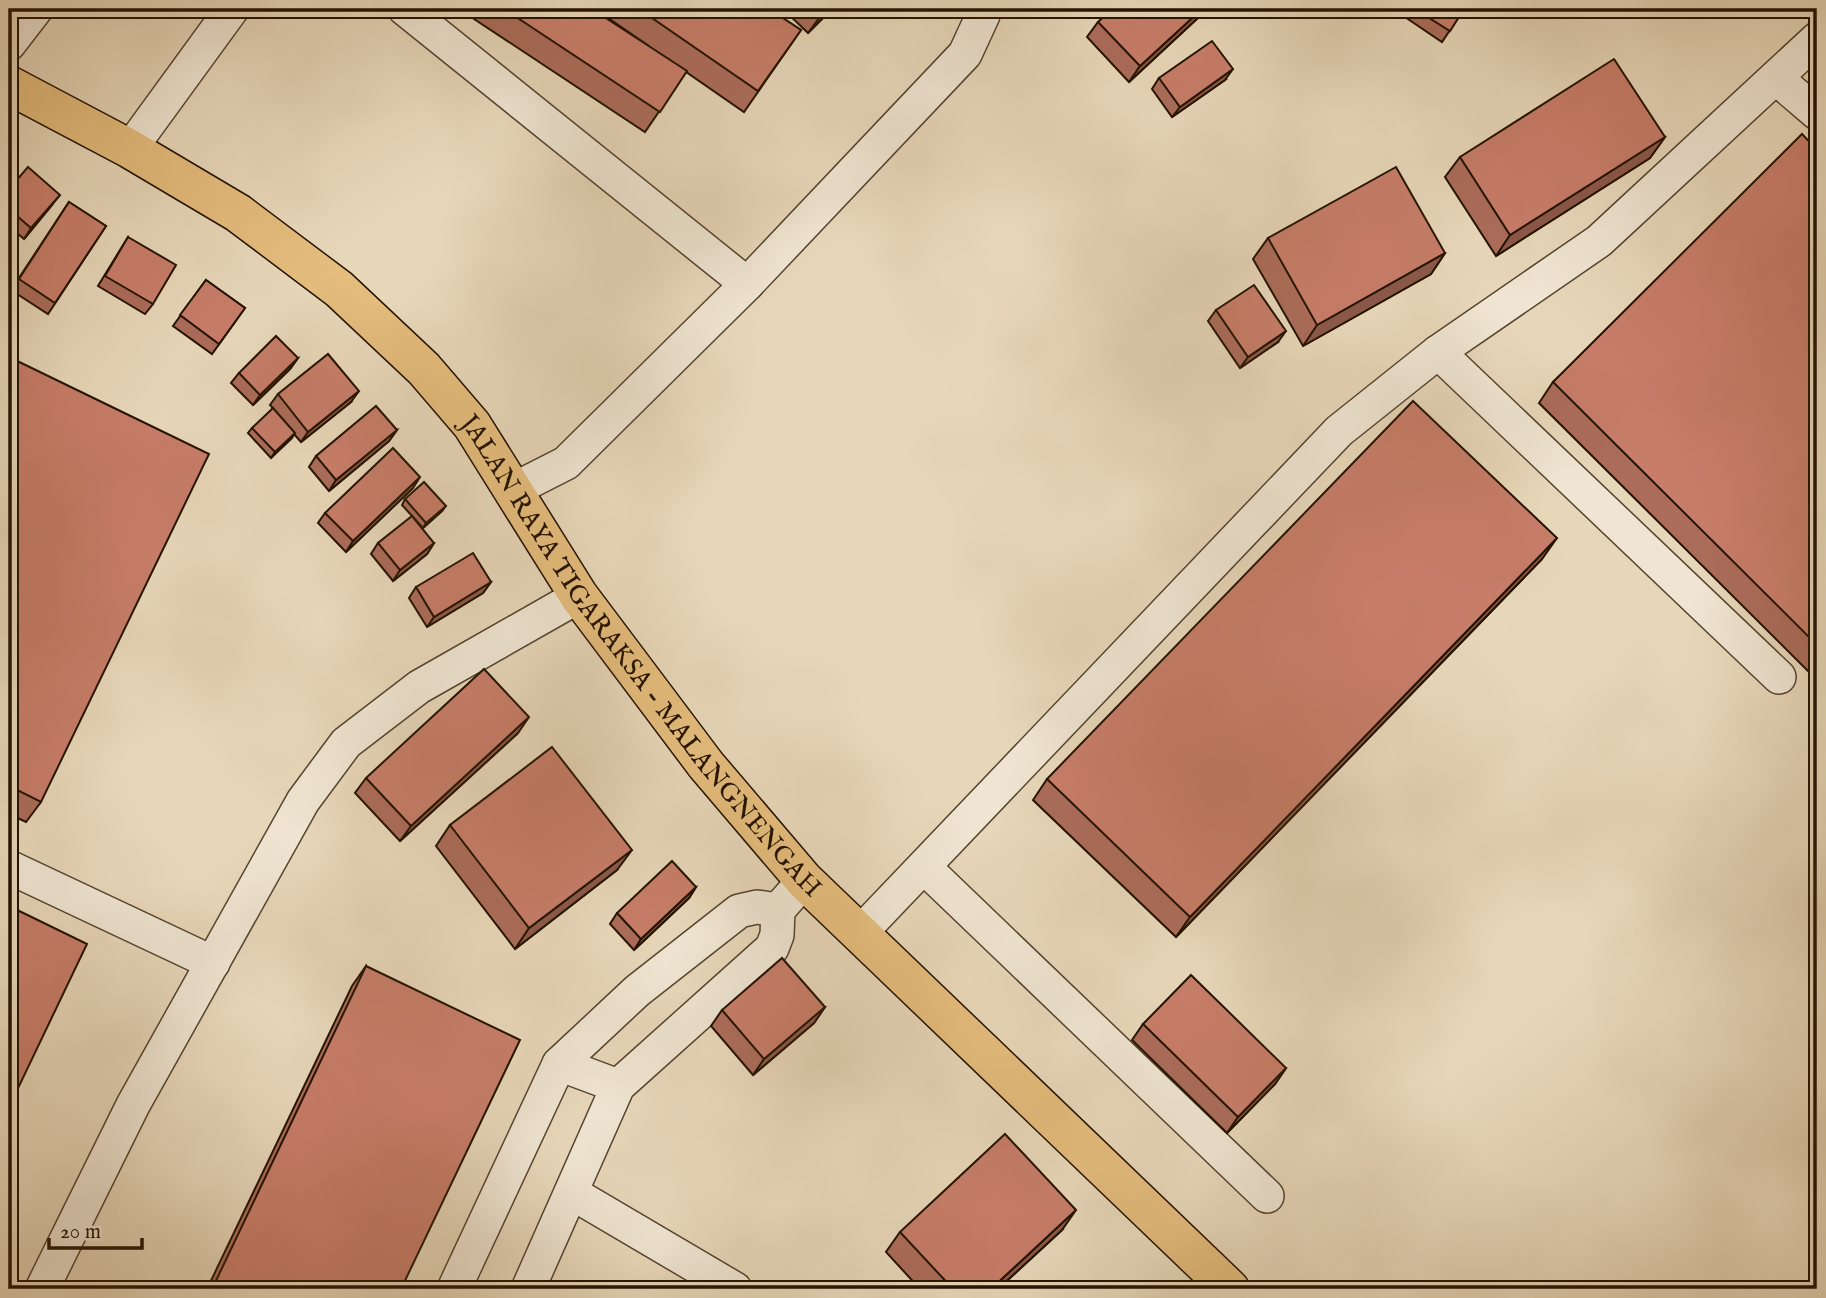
<svg xmlns="http://www.w3.org/2000/svg" width="1826" height="1298" viewBox="0 0 1826 1298" font-family="'IM FELL English',serif">
	<style>
		.lines { fill: none; stroke-linecap: round; stroke-linejoin: round }
		.minor-casing { stroke: #54432f; stroke-width: 36 }
		.major-casing { stroke: #231201; stroke-width: 41 }
		.minor { stroke: #efe5d2; stroke-width: 33 }
		.major { stroke: #e4bc7c; stroke-width: 38 }
		.wall { fill: #ab6c5a; stroke: #231201; stroke-width: 2 }
		.shaded-wall { fill: #8b584a; stroke: #231201; stroke-width: 2 }
		.building { fill: #c77d69; stroke: #231201; stroke-width: 2 }
		.labels { text-anchor: middle; dominant-baseline: central; stroke-width: 5; stroke-linejoin: round; paint-order: stroke }
		.street-label { font-size: 26px; fill: #231201; stroke: #efe5d2 }
	</style>
	<rect width="100%" height="100%" fill="#e7d7b9"/>
	<filter id="stains"><feTurbulence type="fractalNoise" baseFrequency=".00286" numOctaves="4"/><feColorMatrix values="0 0 0 0 .2 0 0 0 0 .09 0 0 0 0 .02 0 0 0 .5 -.17"/></filter>
	<radialGradient id="worn" r=".72"><stop offset=".6" stop-color="#630" stop-opacity="0"/><stop offset="1" stop-color="#630" stop-opacity=".3"/></radialGradient>
	<g class="lines">
		<!-- minor casing -->
		<g class="minor-casing">
			<g id="minor">
				<path d="M405,9L747,284"/>
				<path d="M9,44L36,9"/>
				<path d="M1776,78L1817,113"/>
				<path d="M130,149L232,9"/>
				<path d="M1438,352L1779,677"/>
				<path d="M513,490L566,463L747,284L965,54L983,15V9"/>
				<path d="M9,867L213,963"/>
				<path d="M924,867L1267,1196"/>
				<path d="M860,933L1339,431L1438,352L1599,241L1817,39"/>
				<path d="M559,1064L618,1086"/>
				<path d="M572,1193L735,1289"/>
				<path d="M42,1289L133,1105L303,801L346,743L419,687L579,596"/>
				<path d="M454,1289L559,1064L637,991L739,911L757,907L778,910"/>
				<path d="M528,1289L618,1086L772,948L777,935L778,910L793,893"/>
			</g>
		</g>
		<!-- major casing -->
		<g class="major-casing">
			<g id="major">
				<path id="s1" d="M9,85L130,149L238,213L339,289L424,369L472,425L579,596L706,765L804,880L1230,1289"/>
			</g>
		</g>
		<!-- minor -->
		<use href="#minor" class="minor"/>
		<!-- major -->
		<use href="#major" class="major"/>
	</g>
	<!-- wall -->
	<g class="wall">
		<path d="M459,9H592L649,46L595,9H769L801,30L744,112L686,72L645,132Z"/>
		<path d="M783,9H832L808,33Z"/>
		<path d="M1406,9H1464L1442,42L1402,15Z"/>
		<path d="M1200,16L1129,82L1087,37L1098,22Z"/>
		<path d="M1159,78L1225,80L1172,117L1152,89Z"/>
		<path d="M1665,137L1650,158L1496,256L1445,177L1460,157Z"/>
		<path d="M1817,150V662L1808,671L1539,403L1553,382Z"/>
		<path d="M9,189L52,205L24,239L9,226Z"/>
		<path d="M69,202L106,226L48,314L11,290Z"/>
		<path d="M128,237L153,304L145,314L98,286Z"/>
		<path d="M1268,238L1445,253L1431,274L1303,346L1253,259Z"/>
		<path d="M206,280L245,308L212,354L173,326Z"/>
		<path d="M1216,310L1278,342L1240,368L1208,321Z"/>
		<path d="M9,357L41,802L26,822L9,814Z"/>
		<path d="M298,358L290,369L253,405L231,383L239,373Z"/>
		<path d="M278,394L351,402L301,442L294,434L271,458L248,433L252,428L277,413L270,405Z"/>
		<path d="M397,430L389,441L329,491L309,467L316,456Z"/>
		<path d="M413,488L346,552L318,523L325,513Z"/>
		<path d="M405,499L442,511L423,528L402,505Z"/>
		<path d="M378,543H434L427,554L393,581L371,554Z"/>
		<path d="M1542,559L1176,937L1033,800L1047,779Z"/>
		<path d="M491,582L483,593L427,627L409,598L416,587Z"/>
		<path d="M518,733L400,841L355,793L366,778Z"/>
		<path d="M450,825L617,870L515,949L436,846Z"/>
		<path d="M696,887L689,898L634,950L610,924L617,913Z"/>
		<path d="M366,966L401,1289H207L352,986Z"/>
		<path d="M825,1007L814,1023L753,1075L711,1026L722,1010Z"/>
		<path d="M1143,1024L1286,1068L1275,1084L1227,1133L1132,1040Z"/>
		<path d="M1062,1230L998,1289H920L886,1252L900,1232Z"/>
	</g>
	<!-- shaded-wall -->
	<g class="shaded-wall">
		<path d="M827,9H832L808,33L823,13Z"/>
		<path d="M1202,9H1205L1200,16L1129,82L1140,66Z"/>
		<path d="M1233,69L1225,80L1172,117L1180,107Z"/>
		<path d="M1665,137L1650,158L1496,256L1510,235Z"/>
		<path d="M60,195L52,205L24,239L31,228Z"/>
		<path d="M1445,253L1431,274L1303,346L1317,325Z"/>
		<path d="M1286,331L1278,342L1240,368L1248,357Z"/>
		<path d="M298,358L290,369L253,405L260,395Z"/>
		<path d="M359,391L351,402L301,442L308,432Z"/>
		<path d="M397,430L389,441L329,491L336,480Z"/>
		<path d="M295,433L292,438L271,458L275,452Z"/>
		<path d="M420,477L413,488L346,552L353,541Z"/>
		<path d="M446,506L442,511L423,528L426,523Z"/>
		<path d="M1557,538L1542,559L1176,937L1190,917Z"/>
		<path d="M434,543L427,554L393,581L400,570Z"/>
		<path d="M491,582L483,593L427,627L434,617Z"/>
		<path d="M1817,658V662L1808,671Z"/>
		<path d="M529,717L518,733L400,841L411,826Z"/>
		<path d="M632,850L617,870L515,949L529,928Z"/>
		<path d="M696,887L689,898L634,950L641,939Z"/>
		<path d="M825,1007L814,1023L753,1075L764,1059Z"/>
		<path d="M1286,1068L1275,1084L1227,1133L1238,1117Z"/>
		<path d="M1076,1210L1062,1230L998,1289H991Z"/>
	</g>
	<!-- building -->
	<g class="building">
		<path d="M504,9H592L687,71L660,112Z"/>
		<path d="M639,9H769L801,30L758,91Z"/>
		<path d="M819,9H827L823,13Z"/>
		<path d="M1112,9H1202L1140,66L1098,22Z"/>
		<path d="M1415,9H1464L1450,31Z"/>
		<path d="M1212,41L1233,69L1180,107L1159,78Z"/>
		<path d="M1614,59L1665,137L1510,235L1460,157Z"/>
		<path d="M1802,134L1817,150V645L1553,382Z"/>
		<path d="M9,150L17,156L9,166Z"/>
		<path d="M28,167L60,195L31,228L9,209V189Z"/>
		<path d="M1396,167L1445,253L1317,325L1268,238Z"/>
		<path d="M69,202L106,226L55,303L19,279Z"/>
		<path d="M128,237L176,265L153,304L105,276Z"/>
		<path d="M9,241L18,250L9,260Z"/>
		<path d="M206,280L245,308L219,344L180,315Z"/>
		<path d="M1254,285L1286,331L1248,357L1216,310Z"/>
		<path d="M276,336L298,358L260,395L239,373Z"/>
		<path d="M328,354L359,391L308,432L278,394Z"/>
		<path d="M9,357L209,454L41,802L9,786Z"/>
		<path d="M1413,401L1557,538L1190,917L1047,779Z"/>
		<path d="M376,406L397,430L336,480L316,456Z"/>
		<path d="M273,408L295,433L275,452L252,428Z"/>
		<path d="M393,448L420,477L353,541L325,513Z"/>
		<path d="M424,482L446,506L426,523L405,499Z"/>
		<path d="M412,516L434,543L400,570L378,543Z"/>
		<path d="M473,553L491,582L434,617L416,587Z"/>
		<path d="M484,669L529,717L411,826L366,778Z"/>
		<path d="M552,747L632,850L529,928L450,825Z"/>
		<path d="M672,861L696,887L641,939L617,913Z"/>
		<path d="M9,906L87,944L9,1107Z"/>
		<path d="M782,958L825,1007L764,1059L722,1010Z"/>
		<path d="M366,966L520,1040L401,1289H212Z"/>
		<path d="M1191,975L1286,1068L1238,1117L1143,1024Z"/>
		<path d="M1005,1134L1076,1210L991,1289H953L900,1232Z"/>
	</g>
	<g class="labels">
		<!-- street labels -->
		<g class="street-label">
			<text stroke="none"><textPath href="#s1" startOffset="866">JALAN RAYA TIGARAKSA - MALANGNENGAH</textPath></text>
		</g>
	</g>
	<!-- margin -->
	<rect width="1826" height="1298" fill="none" stroke="#e7d7b9" stroke-width="35"/>
	<rect x="10" y="10" width="1805" height="1277" fill="none" stroke="#231201" stroke-width="3.5"/>
	<rect x="18" y="18" width="1791" height="1263" fill="none" stroke="#231201" stroke-width="2"/>
	<!-- scale -->
	<path d="M49 1238v10h93v-10" fill="none" stroke="#231201" stroke-width="3.5"/>
	<text x="60" y="1238" font-size="21" fill="#231201" stroke="#efe5d2" stroke-width="5" paint-order="stroke">20 m</text>
	<rect width="100%" height="100%" filter="url(#stains)"/>
	<rect width="100%" height="100%" fill="url(#worn)"/>
</svg>
